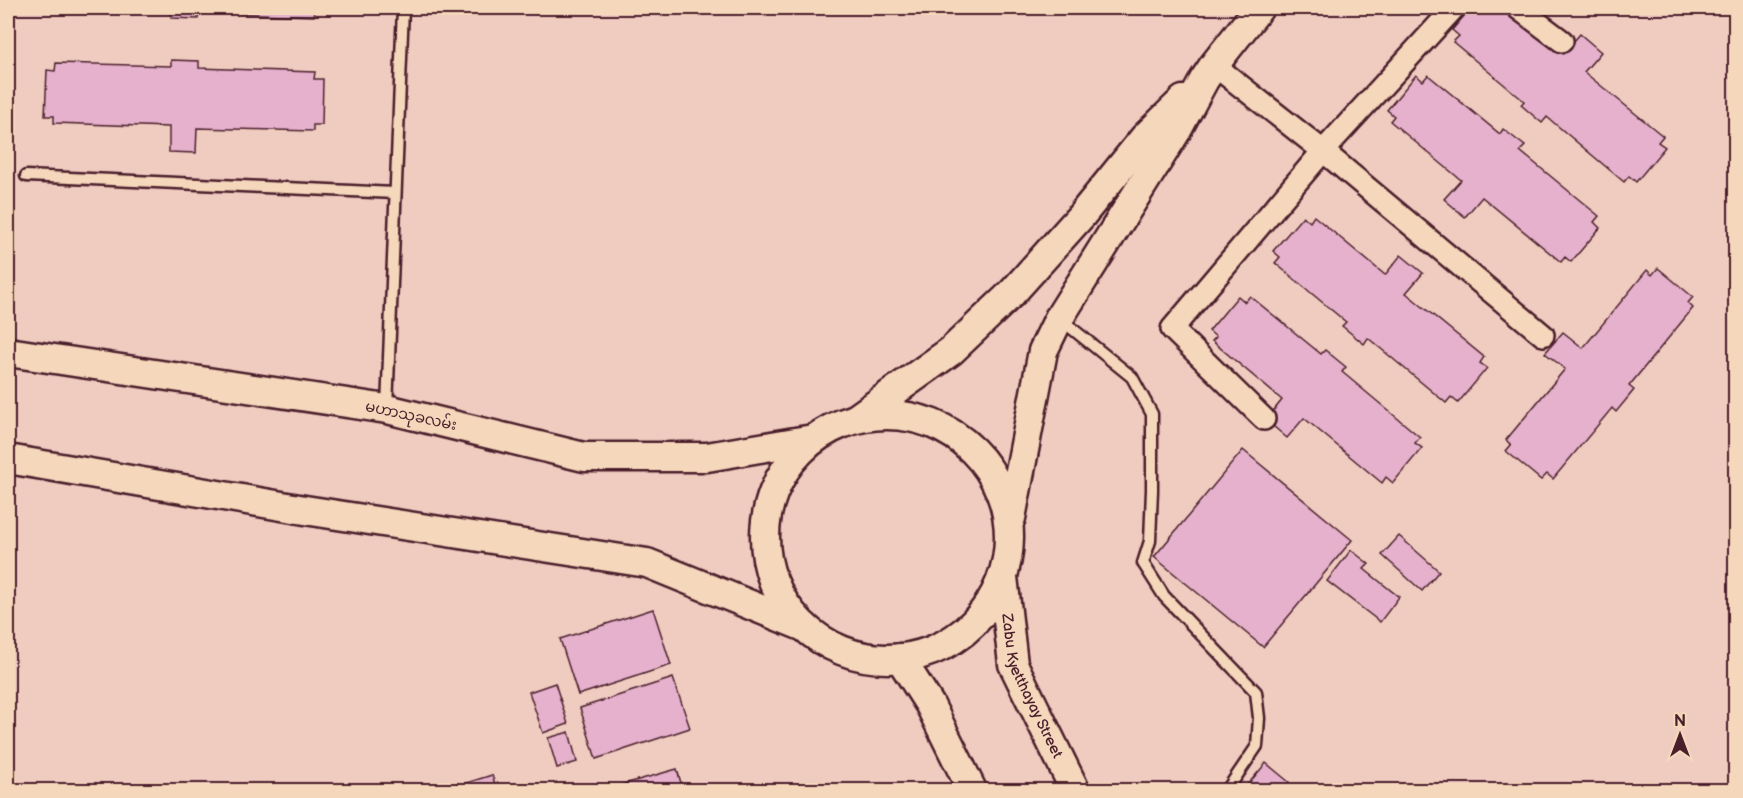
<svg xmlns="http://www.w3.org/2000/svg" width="1743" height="798" viewBox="0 0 1743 798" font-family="'Balsamiq Sans','Noto Sans Myanmar',sans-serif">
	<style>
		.building { fill: #e5b1cc; stroke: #4a1f2b; stroke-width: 1.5 }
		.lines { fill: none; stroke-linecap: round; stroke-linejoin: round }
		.service-casing { stroke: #4a1f2b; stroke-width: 15 }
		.minor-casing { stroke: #4a1f2b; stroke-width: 26 }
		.secondary-casing { stroke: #4a1f2b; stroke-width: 33 }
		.service { stroke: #f5d7bb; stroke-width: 10 }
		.minor { stroke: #f5d7bb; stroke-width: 21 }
		.secondary { stroke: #f5d7bb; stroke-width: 28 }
		.labels { text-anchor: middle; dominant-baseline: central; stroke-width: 4.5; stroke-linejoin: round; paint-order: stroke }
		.street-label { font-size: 15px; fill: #4a1f2b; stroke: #f5d7bb }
	</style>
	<rect width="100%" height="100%" fill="#f0ccc0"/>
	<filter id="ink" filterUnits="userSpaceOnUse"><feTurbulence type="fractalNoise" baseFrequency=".0167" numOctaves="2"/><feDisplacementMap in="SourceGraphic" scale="12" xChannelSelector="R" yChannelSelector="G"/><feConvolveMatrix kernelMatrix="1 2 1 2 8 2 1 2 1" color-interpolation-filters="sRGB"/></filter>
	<g filter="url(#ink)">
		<!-- building -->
		<g class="building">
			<path d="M56,8H323V9H315L314,16L199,12L198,19L171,18V13L55,9Z"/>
			<path d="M1471,8H1507L1563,54L1580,34L1601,52L1584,72L1663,136L1658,142L1665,147L1636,182L1629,176L1624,182L1547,117L1542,123L1521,105L1524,101L1453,42L1459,36L1452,30Z"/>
			<path d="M171,60L199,61V68L315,72L314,79H323L322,125H313V131L197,128L196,153L169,152V127L54,123V116H45L47,70L55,71L56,63L171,66Z"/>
			<path d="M1416,75L1423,81L1428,75L1500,134L1503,129L1525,146L1520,151L1599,216L1594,222L1600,228L1571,262L1565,257L1561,262L1482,197L1465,217L1444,199L1461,180L1390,121L1394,116L1387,110Z"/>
			<path d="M1303,216L1310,222L1314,216L1385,275L1401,255L1423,273L1406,293L1484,357L1480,363L1487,368L1458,403L1451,397L1446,403L1368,338L1364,344L1342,326L1346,322L1275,263L1280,257L1273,251Z"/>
			<path d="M1658,268L1693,297L1688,303L1693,308L1629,386L1634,390L1616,412L1612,408L1553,479L1547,474L1541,480L1506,451L1511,445L1506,440L1565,369L1545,353L1563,332L1583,348L1647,270L1652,275Z"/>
			<path d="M1238,296L1245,302L1250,296L1321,354L1325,350L1346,367L1342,372L1420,437L1415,443L1422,448L1393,483L1386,477L1382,483L1304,418L1287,438L1266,420L1282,400L1212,341L1216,337L1209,331Z"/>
			<path d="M1243,450L1352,540L1263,647L1154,557Z"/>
			<path d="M1399,536L1439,571L1422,591L1382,555Z"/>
			<path d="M1351,550L1369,564L1364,569L1399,597L1380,622L1327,581Z"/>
			<path d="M653,609L671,665L578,695L560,639Z"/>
			<path d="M673,678L690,728L596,759L580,708Z"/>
			<path d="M555,683L568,724L543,733L529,692Z"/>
			<path d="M569,732L577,762L557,768L548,738Z"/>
			<path d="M1266,763L1289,782L1282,790H1243Z"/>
			<path d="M677,769L683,790H603Z"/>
			<path d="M492,775L497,790H444Z"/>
		</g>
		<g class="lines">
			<!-- service casing -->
			<g class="service-casing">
				<g id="service">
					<path d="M26,176L395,193"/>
					<path d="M1059,318L1132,377L1152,414V490L1150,541L1143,563L1164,596L1256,692L1259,718L1257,746L1227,790"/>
					<path d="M387,408L403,8"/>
				</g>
			</g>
			<!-- minor casing -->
			<g class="minor-casing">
				<g id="minor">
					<path d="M1518,8L1562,41"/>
					<path d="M1214,65L1323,151L1543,335"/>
					<path d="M1264,419L1172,329L1323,151L1454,8"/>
				</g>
			</g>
			<!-- secondary casing -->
			<g class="secondary-casing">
				<g id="secondary">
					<path d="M8,352L387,409L584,457H707L813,439"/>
					<circle cx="887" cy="537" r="122"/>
					<path d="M857,418L951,351L1012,293L1081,216L1145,137L1183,100"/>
					<path d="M8,459L305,510L647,563L802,626"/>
					<path d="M1011,518L1043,351L1059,318L1177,130L1204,80L1214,65L1259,8"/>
					<path id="s1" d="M1003,577L1013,664L1075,790"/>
					<path d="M900,658L930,705L972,790"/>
				</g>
			</g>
			<!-- service -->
			<use href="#service" class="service"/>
			<!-- minor -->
			<use href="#minor" class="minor"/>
			<!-- secondary -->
			<use href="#secondary" class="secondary"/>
		</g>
	</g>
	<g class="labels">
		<!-- street labels -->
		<g class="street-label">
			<text transform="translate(411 416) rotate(12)">မဟာသုခလမ်း</text>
			<text stroke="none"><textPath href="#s1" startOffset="114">Zabu Kyetthayay Street</textPath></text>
		</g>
	</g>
	<!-- margin -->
	<rect width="1743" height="798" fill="none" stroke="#f5d7bb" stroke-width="30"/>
	<rect x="15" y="15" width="1713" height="768" fill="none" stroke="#4a1f2b" stroke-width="2" filter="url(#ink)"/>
	<!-- north arrow -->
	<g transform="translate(1680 735)" stroke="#f5d7bb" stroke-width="4.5" paint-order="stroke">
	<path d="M0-4.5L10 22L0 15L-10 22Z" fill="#4a1f2b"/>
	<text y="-9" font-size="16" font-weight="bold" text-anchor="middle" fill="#4a1f2b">N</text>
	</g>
</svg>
